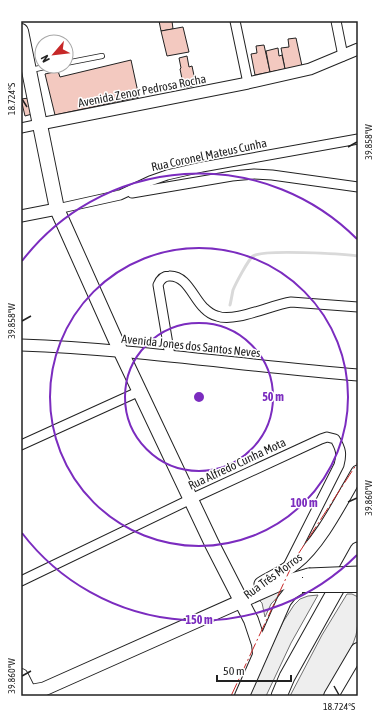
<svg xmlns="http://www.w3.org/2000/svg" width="379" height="717" viewBox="0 0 379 717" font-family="'Asap Condensed',sans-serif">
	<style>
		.green { fill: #eee; stroke: #6f6f6f }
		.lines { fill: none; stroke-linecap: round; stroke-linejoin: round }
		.stream { stroke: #d9d9d9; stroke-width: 3 }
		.building { fill: #f3c9c0; stroke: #222 }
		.service-casing { stroke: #222; stroke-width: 6 }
		.minor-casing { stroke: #222; stroke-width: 11 }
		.tertiary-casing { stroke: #222; stroke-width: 13 }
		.secondary-casing { stroke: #222; stroke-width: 15 }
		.primary-casing { stroke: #222; stroke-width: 16 }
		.trunk-casing { stroke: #222; stroke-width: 17 }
		.service { stroke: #fff; stroke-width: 4.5 }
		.minor { stroke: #fff; stroke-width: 9 }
		.tertiary { stroke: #fff; stroke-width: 11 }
		.secondary { stroke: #fff; stroke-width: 13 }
		.primary { stroke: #fff; stroke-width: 14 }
		.trunk { stroke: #fff; stroke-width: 15 }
		.secondary-bridge-casing { stroke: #222; stroke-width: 15; stroke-linecap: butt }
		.primary-bridge-casing { stroke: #222; stroke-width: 16; stroke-linecap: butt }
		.secondary-bridge { stroke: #fff; stroke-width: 13 }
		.primary-bridge { stroke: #fff; stroke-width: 14 }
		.power { stroke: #c62828; stroke-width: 1; stroke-dasharray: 14 3 2 3; stroke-linecap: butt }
		.ticks { fill: none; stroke: #222; stroke-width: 1.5 }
		.ring { fill: none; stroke: #7b2cbf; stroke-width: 2 }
		.labels { text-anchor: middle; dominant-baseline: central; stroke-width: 3; stroke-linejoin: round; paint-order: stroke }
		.street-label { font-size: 12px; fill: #222; stroke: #fff }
		.centre { fill: #7b2cbf; stroke: #fff; stroke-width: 2 }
		.ring-label { font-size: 12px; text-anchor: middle; font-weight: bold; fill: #7b2cbf; stroke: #fff; stroke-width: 3; stroke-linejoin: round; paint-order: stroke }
		.neatline { fill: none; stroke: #222; stroke-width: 1.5 }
		.ticks-label { font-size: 10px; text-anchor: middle; fill: #222 }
	</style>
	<rect width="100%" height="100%" fill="#fff"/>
	<!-- green -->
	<g class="green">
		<path d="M287,587L271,604L265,617L262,603L258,599Z"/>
		<path d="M347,594H352L358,597C358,610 359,622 356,635C351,653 333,679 323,696H290L322,635Z"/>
		<path d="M318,595L291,643L266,696H248L283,622L294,605L300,599L308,596Z"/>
	</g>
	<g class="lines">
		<!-- stream -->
		<path class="stream" d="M230,305C231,301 232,295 233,290C236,283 248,260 253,256C263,249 343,254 358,256"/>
	</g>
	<!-- building -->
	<g class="building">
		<path d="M159,21H172L173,29L161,31Z"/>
		<path d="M183,27L189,52L167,56L161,31Z"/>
		<path d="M296,38L302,66L285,69L281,48L289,47L288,39Z"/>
		<path d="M264,45L270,72L255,75L251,54L257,53L256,46Z"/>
		<path d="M278,48L279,56L282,55L285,69L270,72L266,51Z"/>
		<path d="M187,56L189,67L192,66L196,85L184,88L180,69L181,68L179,58Z"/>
		<path d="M131,60L139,97L55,115L45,74L58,71L60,77Z"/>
		<path d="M29,98L32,114L25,116L21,99Z"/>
	</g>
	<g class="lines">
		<!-- service casing -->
		<g class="service-casing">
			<g id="service">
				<path d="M66,63L102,56"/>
				<path d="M31,70L49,66"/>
			</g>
		</g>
		<!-- minor casing -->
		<g class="minor-casing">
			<g id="minor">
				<path d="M235,21L248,83"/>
				<path d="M336,21L343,56"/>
				<path d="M21,128L40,124"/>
				<path d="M132,193L232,176L254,174L272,175L358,187"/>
				<path d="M57,209L120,195L150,181L167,175L202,167L358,139"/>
				<path d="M170,356L158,285C160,280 163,276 169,276C187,275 193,298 204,308C207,311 213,315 217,316C234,323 271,305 291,302L358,307"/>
				<path d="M21,445L140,391"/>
				<path d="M21,581L191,499L321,439L327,437L335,439C341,449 342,454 339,465L288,566"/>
			</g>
		</g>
		<!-- tertiary casing -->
		<g class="tertiary-casing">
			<g id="tertiary">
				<path d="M40,124L248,83L310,69L358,49"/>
				<path d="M21,216L57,209"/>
				<path d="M21,345C134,349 246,366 358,375"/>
			</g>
		</g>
		<!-- secondary casing -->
		<g class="secondary-casing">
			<g id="secondary">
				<path d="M261,584C272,577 285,572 295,563C320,544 342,499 358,472"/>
				<path d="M28,692L44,689L282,583L309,575"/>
			</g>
		</g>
		<!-- primary casing -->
		<g class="primary-casing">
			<g id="primary">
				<path d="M21,31L57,209L121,352L212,544L251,620L259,644L260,654"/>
				<path d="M21,676L31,696"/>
				<path d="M242,696L284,601L291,592L302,585"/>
				<path d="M331,696L358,650"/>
			</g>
		</g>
		<!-- trunk casing -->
		<g class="trunk-casing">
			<path id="trunk" d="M279,696L287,677L358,550"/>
		</g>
		<!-- service -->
		<use href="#service" class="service"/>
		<!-- minor -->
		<use href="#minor" class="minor"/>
		<!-- tertiary -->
		<use href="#tertiary" class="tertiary"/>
		<!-- secondary -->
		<use href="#secondary" class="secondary"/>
		<!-- primary -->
		<use href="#primary" class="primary"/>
		<!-- trunk -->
		<use href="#trunk" class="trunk"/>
		<!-- secondary-bridge casing -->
		<g class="secondary-bridge-casing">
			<path id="secondary-bridge" d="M309,575L358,573"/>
		</g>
		<!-- primary-bridge casing -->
		<g class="primary-bridge-casing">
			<path id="primary-bridge" d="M302,585H357"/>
		</g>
		<!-- secondary-bridge -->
		<use href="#secondary-bridge" class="secondary-bridge"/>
		<!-- primary-bridge -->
		<use href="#primary-bridge" class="primary-bridge"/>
		<!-- power -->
		<path class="power" d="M231,696L295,559L358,462"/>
	</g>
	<!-- ticks -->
	<path class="ticks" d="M22,99L27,107M348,147L357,142M22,321L31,316M348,502L357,498M22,676L31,671M334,686L339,695"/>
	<!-- distance rings -->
	<g class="ring">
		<circle cx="199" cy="397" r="74"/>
		<circle cx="199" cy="397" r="149"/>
		<path d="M357 555A223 223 0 0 1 22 533M22 261A223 223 0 0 1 357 239"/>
	</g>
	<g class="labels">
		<!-- street labels -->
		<g class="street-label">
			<text transform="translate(142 91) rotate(-11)">Avenida Zenor Pedrosa Rocha</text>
			<text transform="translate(209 155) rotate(-12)">Rua Coronel Mateus Cunha</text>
			<text transform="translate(191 346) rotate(6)">Avenida Jones dos Santos Neves</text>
			<text transform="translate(237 464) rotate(-25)">Rua Alfredo Cunha Mota</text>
			<text transform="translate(273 576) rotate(-36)">Rua Três Morros</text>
		</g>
	</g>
	<circle cx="199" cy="397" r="6" class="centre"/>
	<g class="ring-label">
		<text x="273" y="401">50 m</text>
		<text x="304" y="507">100 m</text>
		<text x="199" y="624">150 m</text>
	</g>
	<!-- border -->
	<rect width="379" height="717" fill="none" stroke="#ffffff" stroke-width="44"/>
	<!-- north arrow -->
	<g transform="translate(54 54) rotate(242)"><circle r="19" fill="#ffffff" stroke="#a7a7a7"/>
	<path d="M0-3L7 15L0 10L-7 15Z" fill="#c62828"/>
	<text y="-6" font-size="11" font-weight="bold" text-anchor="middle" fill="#222222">N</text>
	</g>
	<!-- scale -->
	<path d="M217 675v6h74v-6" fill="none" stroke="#222222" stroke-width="2"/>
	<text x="223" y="675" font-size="12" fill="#222222" stroke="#ffffff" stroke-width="3" paint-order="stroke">50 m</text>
	<rect x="22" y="22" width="335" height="673" class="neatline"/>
	<g class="ticks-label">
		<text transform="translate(11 99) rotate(-90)" y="4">18.724°S</text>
		<text transform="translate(368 142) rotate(-90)" y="4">39.858°W</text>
		<text transform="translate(11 321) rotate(-90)" y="4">39.858°W</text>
		<text transform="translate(368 498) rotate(-90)" y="4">39.860°W</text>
		<text transform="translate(11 676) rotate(-90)" y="4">39.860°W</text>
		<text x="339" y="710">18.724°S</text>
	</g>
</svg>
